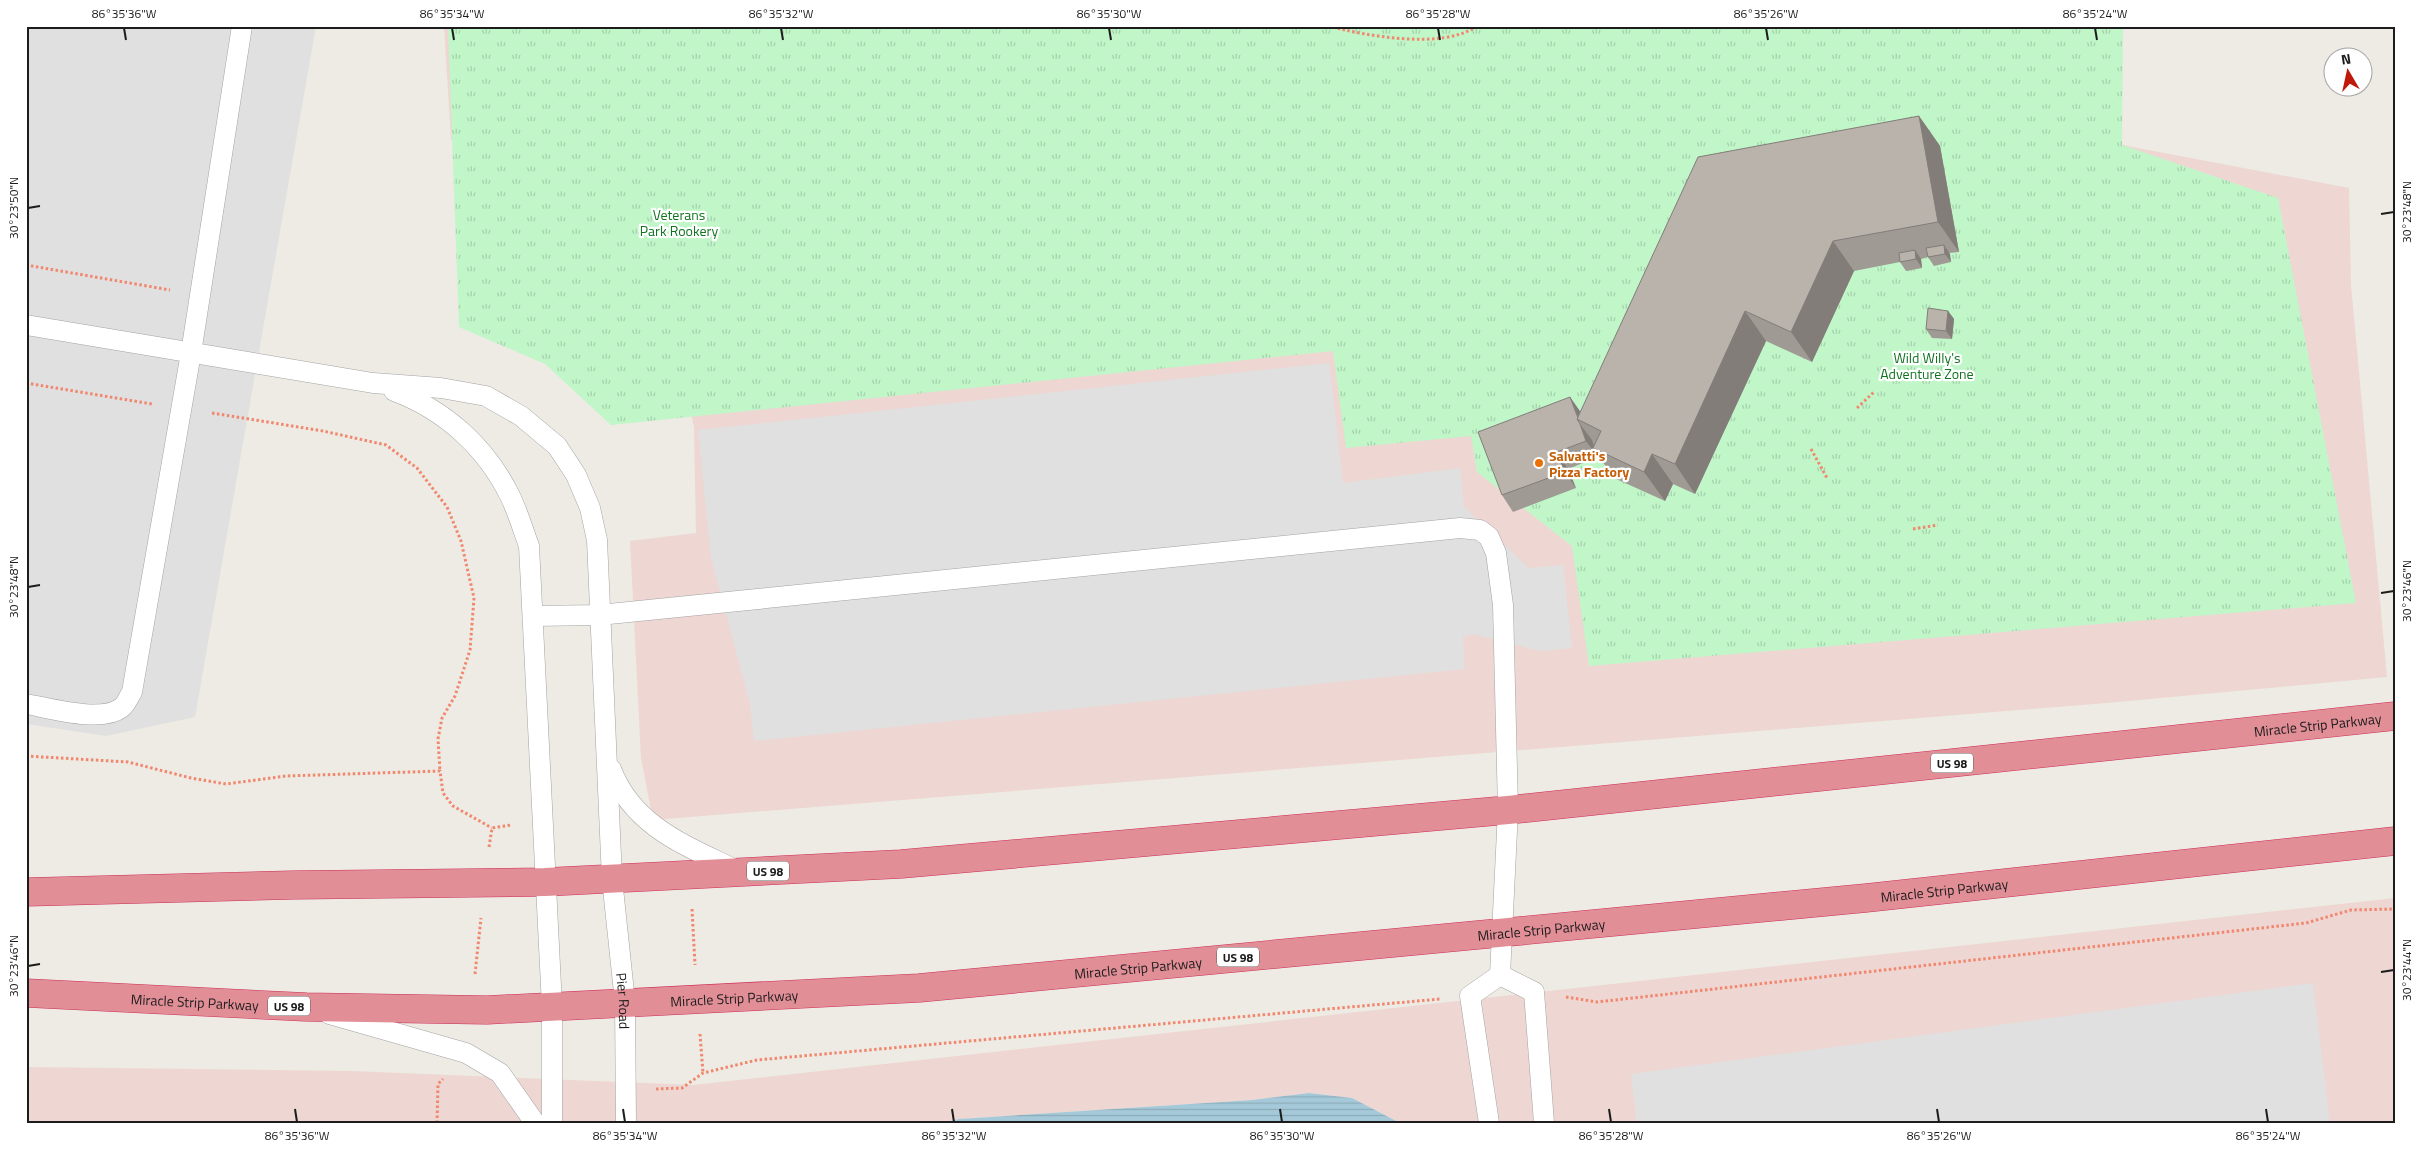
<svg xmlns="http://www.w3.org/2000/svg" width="2421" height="1149" viewBox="0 0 2421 1149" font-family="'Titillium Web',sans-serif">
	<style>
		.commercial { fill: #eed6d2 }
		.park { fill: url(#park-tufts) }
		.parking { fill: #e0e0e0 }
		.water { fill: url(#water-rules) }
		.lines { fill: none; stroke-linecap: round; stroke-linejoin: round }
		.lane-casing { stroke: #a3a3a3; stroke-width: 21 }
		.highway-casing { stroke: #ce2d58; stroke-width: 29 }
		.path { stroke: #f2876f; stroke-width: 3; stroke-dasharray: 2.5 2.5; stroke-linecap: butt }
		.lane { stroke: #fff; stroke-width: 20 }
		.highway { stroke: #e18e97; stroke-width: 28 }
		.wall { fill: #9f9a94 }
		.shaded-wall { fill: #827d78 }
		.building { fill: #b9b3ac; stroke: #827d78 }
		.ticks { fill: none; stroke: #1c1c1c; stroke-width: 2 }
		.food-dot { fill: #e8710a; stroke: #fff; stroke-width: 2 }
		.labels { text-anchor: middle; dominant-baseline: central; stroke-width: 4.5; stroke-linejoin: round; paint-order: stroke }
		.shield { fill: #fff; stroke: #606060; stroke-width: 1 }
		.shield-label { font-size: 12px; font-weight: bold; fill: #1c1c1c }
		.park-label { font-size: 14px; fill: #117421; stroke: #fff }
		.food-label { font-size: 14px; font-weight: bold; fill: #c56008; stroke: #fff; text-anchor: start }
		.street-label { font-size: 14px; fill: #1c1c1c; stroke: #fff }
		.neatline { fill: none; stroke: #1c1c1c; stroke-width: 2 }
		.ticks-label { font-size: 12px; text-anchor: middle; fill: #1c1c1c }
	</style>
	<defs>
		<pattern id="park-tufts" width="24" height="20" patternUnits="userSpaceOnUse" patternTransform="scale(1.25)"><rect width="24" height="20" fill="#c1f6c9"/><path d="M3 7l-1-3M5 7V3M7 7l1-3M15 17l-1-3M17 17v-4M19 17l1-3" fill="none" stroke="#a5d2ac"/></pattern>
		<pattern id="water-rules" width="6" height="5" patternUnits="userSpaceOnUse" patternTransform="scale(1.25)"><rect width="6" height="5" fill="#a5c9d9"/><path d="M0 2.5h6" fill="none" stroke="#8dacba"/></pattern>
	</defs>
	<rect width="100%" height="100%" fill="#edebe3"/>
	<!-- commercial -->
	<g class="commercial">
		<path d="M444,26H1148L2122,145L2349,188L2351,285L2387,677L2107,703L653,820L641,758L630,541L696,533L694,427L682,376L617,148L451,140Z"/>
		<path d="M2395,898V1123H1400L1352,1098L1309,1093L1252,1100L959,1119L941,1123H26V1067L351,1071L693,1085Z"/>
	</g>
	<!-- park -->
	<path class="park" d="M448,26H2123L2122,145L2278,198L2356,603L1589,666L1572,546L1477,472L1471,436L1346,448L1333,351L611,425L545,364L459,327Z"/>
	<!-- parking -->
	<g class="parking">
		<path d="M26,26H316L195,717L106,736L26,724Z"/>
		<path d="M1329,363L1343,483L1460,468L1464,507L1529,568L1563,565L1572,648L1540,651L1473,634L1463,637L1465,669L754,741L750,704L711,558L698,430Z"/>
		<path d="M2313,983L2330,1123H1637L1631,1074Z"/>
	</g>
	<!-- water -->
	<path class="water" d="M1309,1093L1352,1098L1400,1123H941L959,1119L1252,1100Z"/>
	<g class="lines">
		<!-- lane casing -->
		<g class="lane-casing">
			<g id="lane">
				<path id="s1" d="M26,325L373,383L441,388L486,396L521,416L557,446L576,475L590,508L597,540L612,879L625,1002L626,1123"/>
				<path d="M394,391C445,410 486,447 510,496C518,512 523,530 529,546L552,1006V1123"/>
				<path d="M533,616L599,615L1460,528L1480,530L1489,537L1496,553L1503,605L1508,810L1500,975"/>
				<path d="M26,704C50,708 101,723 121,708C126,705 129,696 132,692L191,353L242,26"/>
				<path d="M611,769C633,827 687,846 738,871"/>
				<path d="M1500,975L1534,992L1544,1123"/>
				<path d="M329,1014L466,1053L500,1073L535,1123"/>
				<path d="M1489,1123L1470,996L1500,975"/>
			</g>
		</g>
		<!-- highway casing -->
		<g class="highway-casing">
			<g id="highway">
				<path id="s2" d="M26,892L293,885L545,882L901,864L1508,810L2395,716"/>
				<path id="s3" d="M26,993L306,1007L487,1010L919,988L1866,898L2395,841"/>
			</g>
		</g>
		<!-- path -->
		<g class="path">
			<path d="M1328,26C1367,36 1443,50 1477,26"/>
			<path d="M26,265L170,290"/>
			<path d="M26,383L152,404"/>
			<path d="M1857,408L1875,391"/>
			<path d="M212,413L323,431L386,445L417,468L447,507L461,541L474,598L470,650L455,696L442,718L438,739L440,771"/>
			<path d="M1811,449L1827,478"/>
			<path d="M1913,529L1938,525"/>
			<path d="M26,756L128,762L191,778L226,784L286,776L440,771L443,793L453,806L492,828"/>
			<path d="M489,847L492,828L511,825"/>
			<path d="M692,909L695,965"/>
			<path d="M475,974L481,918"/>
			<path d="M1566,997L1597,1002L2306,923L2351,910L2395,909"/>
			<path d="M700,1034L703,1073"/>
			<path d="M656,1089L682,1088L703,1073L757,1060L1440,999"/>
			<path d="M437,1123L438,1084L443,1079"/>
		</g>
		<!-- lane -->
		<use href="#lane" class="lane"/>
		<!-- highway -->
		<use href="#highway" class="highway"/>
	</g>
	<!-- wall -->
	<g class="wall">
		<path d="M1919,116L1940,146L1959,252L1949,253L1951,262L1934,266L1928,257L1921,259L1922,268L1906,271L1900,262L1854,271L1812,362L1766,341L1695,494L1673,484L1665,501L1614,478L1597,454L1598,457L1568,469L1576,488L1513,512L1502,495L1570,397L1580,412Z"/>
		<path d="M1948,311L1954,319L1952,339L1932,338L1926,329Z"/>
	</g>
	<!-- shaded-wall -->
	<g class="shaded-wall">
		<path d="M1919,116L1940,146L1959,252L1938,222Z"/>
		<path d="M1833,241L1854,271L1812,362L1791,332Z"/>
		<path d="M1944,245L1950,254L1951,262L1945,254Z"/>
		<path d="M1915,250L1921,259L1922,268L1916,259Z"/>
		<path d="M1745,311L1766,341L1695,494L1675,464Z"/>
		<path d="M1948,311L1954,319L1952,339L1946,331Z"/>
		<path d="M1570,397L1582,414L1579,420Z"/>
		<path d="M1580,424L1592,440L1595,449L1593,448L1598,457L1586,441Z"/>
		<path d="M1557,452L1568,469L1576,488L1565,472Z"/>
		<path d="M1652,454L1673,484L1665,501L1644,472Z"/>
	</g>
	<!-- building -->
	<g class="building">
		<path d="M1919,116L1938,222L1833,241L1791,332L1745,311L1675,464L1652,454L1644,472L1593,448L1601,431L1577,419L1698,157Z"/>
		<path d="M1944,245L1945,254L1928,257L1926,248Z"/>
		<path d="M1915,250L1916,259L1900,262L1899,253Z"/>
		<path d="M1928,308L1948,311L1946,331L1926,329Z"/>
		<path d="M1570,397L1578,418L1577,419L1580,424L1586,441L1557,452L1565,472L1502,495L1478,432Z"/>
	</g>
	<!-- ticks -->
	<path class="ticks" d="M124,28L126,40M452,28L454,40M781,28L783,40M1109,28L1111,40M1438,28L1440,40M1766,28L1768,40M2095,28L2097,40M28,208L40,206M2381,214L2394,212M28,587L40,585M2381,593L2394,591M28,966L40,964M2381,972L2394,970M295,1109L297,1122M623,1109L625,1122M952,1109L954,1122M1280,1109L1282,1122M1609,1109L1611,1122M1937,1109L1939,1122M2266,1109L2268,1122"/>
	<!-- markers -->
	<circle class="food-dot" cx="1539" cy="463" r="5"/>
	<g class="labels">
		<!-- shield labels -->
		<g class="shield">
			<rect x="1931" y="753.5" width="42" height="19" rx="4"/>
			<rect x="747" y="861.5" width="42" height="19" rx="4"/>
			<rect x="1217" y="947.5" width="42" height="19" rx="4"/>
			<rect x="268" y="996.5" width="42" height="19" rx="4"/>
		</g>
		<g class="shield-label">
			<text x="1952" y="763">US 98</text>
			<text x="768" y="871">US 98</text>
			<text x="1238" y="957">US 98</text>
			<text x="289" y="1006">US 98</text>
		</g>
		<!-- park labels -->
		<g class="park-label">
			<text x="679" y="214">Veterans<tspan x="679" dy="16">Park Rookery</tspan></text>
			<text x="1927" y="357">Wild Willy's<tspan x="1927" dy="16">Adventure Zone</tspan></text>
		</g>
		<!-- food labels -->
		<g class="food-label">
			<text x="1549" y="455">Salvatti's<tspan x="1549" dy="16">Pizza Factory</tspan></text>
		</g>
		<!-- street labels -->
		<g class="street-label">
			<text stroke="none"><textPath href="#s2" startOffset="2299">Miracle Strip Parkway</textPath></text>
			<text stroke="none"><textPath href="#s3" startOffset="1924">Miracle Strip Parkway</textPath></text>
			<text stroke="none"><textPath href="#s3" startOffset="1519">Miracle Strip Parkway</textPath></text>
			<text stroke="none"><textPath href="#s3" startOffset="1114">Miracle Strip Parkway</textPath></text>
			<text stroke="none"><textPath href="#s3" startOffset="709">Miracle Strip Parkway</textPath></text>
			<text stroke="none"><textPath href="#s3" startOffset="169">Miracle Strip Parkway</textPath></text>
			<text stroke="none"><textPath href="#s1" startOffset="1118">Pier Road</textPath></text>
		</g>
	</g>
	<!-- border -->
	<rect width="2421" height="1149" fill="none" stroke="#ffffff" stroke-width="55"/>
	<!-- north arrow -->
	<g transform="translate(2348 72) rotate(351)"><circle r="24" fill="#ffffff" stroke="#a4a4a4"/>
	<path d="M0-4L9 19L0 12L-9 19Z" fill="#be190b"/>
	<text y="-8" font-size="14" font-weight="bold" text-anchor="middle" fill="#1c1c1c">N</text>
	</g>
	<rect x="28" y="28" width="2366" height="1094" class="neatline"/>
	<g class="ticks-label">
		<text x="124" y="18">86°35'36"W</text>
		<text x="452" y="18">86°35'34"W</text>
		<text x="781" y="18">86°35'32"W</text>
		<text x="1109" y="18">86°35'30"W</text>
		<text x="1438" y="18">86°35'28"W</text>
		<text x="1766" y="18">86°35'26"W</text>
		<text x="2095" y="18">86°35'24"W</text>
		<text transform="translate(14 208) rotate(-90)" y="4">30°23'50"N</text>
		<text transform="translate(2407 212) rotate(-90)" y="4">30°23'48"N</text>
		<text transform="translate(14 587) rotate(-90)" y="4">30°23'48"N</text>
		<text transform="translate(2407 591) rotate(-90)" y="4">30°23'46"N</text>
		<text transform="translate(14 966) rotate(-90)" y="4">30°23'46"N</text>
		<text transform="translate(2407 970) rotate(-90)" y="4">30°23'44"N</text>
		<text x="297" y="1140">86°35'36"W</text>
		<text x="625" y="1140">86°35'34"W</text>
		<text x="954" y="1140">86°35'32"W</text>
		<text x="1282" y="1140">86°35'30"W</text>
		<text x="1611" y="1140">86°35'28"W</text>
		<text x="1939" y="1140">86°35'26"W</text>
		<text x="2268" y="1140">86°35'24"W</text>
	</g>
</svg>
